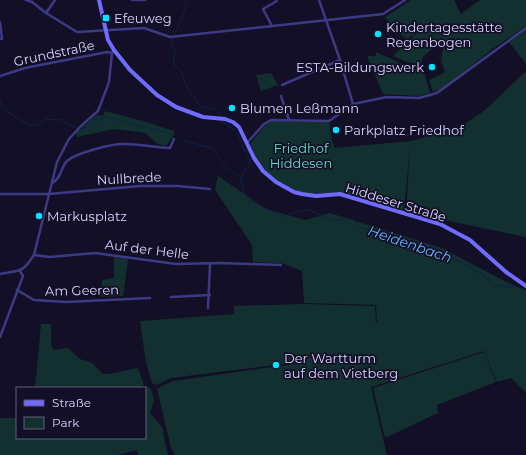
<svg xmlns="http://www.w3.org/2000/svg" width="526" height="455" viewBox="0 0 526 455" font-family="Montserrat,sans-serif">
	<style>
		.green { fill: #12302f }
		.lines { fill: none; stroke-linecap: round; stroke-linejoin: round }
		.stream { stroke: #0c2248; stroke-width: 1 }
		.street { stroke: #3d3a85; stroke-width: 2.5 }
		.secondary { stroke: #6f6bff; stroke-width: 4 }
		.poi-dot { fill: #00e5ff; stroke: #130f26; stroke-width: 1.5 }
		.labels { text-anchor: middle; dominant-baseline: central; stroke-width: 3.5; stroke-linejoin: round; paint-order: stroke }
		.poi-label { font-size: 13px; fill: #d9d4ff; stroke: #130f26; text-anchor: start }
		.street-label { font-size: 13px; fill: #d9d4ff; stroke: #130f26 }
		.park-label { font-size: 13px; fill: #5fe0c0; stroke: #130f26 }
		.water-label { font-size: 14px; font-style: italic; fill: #62b6ff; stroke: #130f26 }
	</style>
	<rect width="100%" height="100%" fill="#130f26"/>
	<!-- green -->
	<g class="green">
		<path d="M411,0H454L461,14L480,0H526V26L494,48L442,89L433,92L429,80L445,72L441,61L443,48L434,47L422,58L421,66L407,62L393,56L418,32L407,39L392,28L385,17Z"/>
		<path d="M526,29V64L509,42Z"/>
		<path d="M376,52L416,70L423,69L430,93L418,96L383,94L367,56H376Z"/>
		<path d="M526,71V237L406,212L410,147L404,210C383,205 363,197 342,193C333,191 323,195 314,194C283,191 260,172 250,144L265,125L272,121L329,122L332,141L335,148L411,141L460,127L484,111Z"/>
		<path d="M271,73L278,85L261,91L256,75Z"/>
		<path d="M105,111L143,121L174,131V135L166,146L157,144L146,133L114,129L77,137L76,133L97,115L103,116Z"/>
		<path d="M218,176L266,209L305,220L330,213L442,248L508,283L526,290V393L511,378L497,382L484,351L371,387L387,455H175L171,448L157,389L164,385L173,381L301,363L300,362L292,363L171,378L157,385L152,383L146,363L140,321L234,314V306L304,304L375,306L376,322H377L376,305L304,303L302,271L281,263L253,262L252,245L215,190Z"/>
		<path d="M114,257L128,259L123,296L101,297L102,280L114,278Z"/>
		<path d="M41,324H51V345L54,350L68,348L80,359L92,363L103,374H109L138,368L144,385L142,387H147L151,389L154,401L150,413L162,427L168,455H138L137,450L118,455H0V418H17V438H145V388H35Z"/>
		<path d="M484,352L496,382L437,405L438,413L385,438L373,388Z"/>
	</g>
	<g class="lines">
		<!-- stream -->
		<g class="stream">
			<path d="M186,0C188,8 175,33 171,41L173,48L176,52L174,59V65L181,71L186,85L198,104L202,107L214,109L220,114L221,117"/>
			<path d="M0,101L3,109L28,125L35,126L46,119L62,120L73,127L77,128"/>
			<path d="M222,120L223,122L236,131L250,162V164L243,172L241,183C244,187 243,191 245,195C249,203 275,212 284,217L291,213L309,210L333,220L353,219C356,226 361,229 369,229L399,241L447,254L485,276L494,286L517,287L526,290"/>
			<path d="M81,129H82L106,117L169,133"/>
			<path d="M182,140L212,148L227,168L242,179"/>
		</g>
		<!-- street -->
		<g class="street">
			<path d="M26,0L32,2L46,13L77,32L144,28L170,37L383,14L405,0"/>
			<path d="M132,0H145"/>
			<path d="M319,0L340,60L353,104"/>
			<path d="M46,13L55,0"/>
			<path d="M0,22L2,39H0"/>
			<path d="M272,26L263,9L277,1L276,0"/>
			<path d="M0,76L25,68L107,52L112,53"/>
			<path d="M282,85L340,60"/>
			<path d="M281,96L289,120"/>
			<path d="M247,143L264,124L271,120L329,121L353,104L387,97L419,98L437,93L526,28"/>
			<path d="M52,183C61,179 61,167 67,161C76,153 111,144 123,144C139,144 154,147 170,148L174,139"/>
			<path d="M0,194H49L140,186H177L210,189"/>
			<path d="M34,255L50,257L95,253L176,264L221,263L281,265"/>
			<path d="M0,274C21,270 22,273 34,255L57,162L69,139L81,126L98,111L100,106L109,82L112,53L114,50"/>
			<path d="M17,290L34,300L66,302L150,298"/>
			<path d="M171,297L210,295"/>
			<path d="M208,308L210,264"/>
			<path d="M0,337L23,276L20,271"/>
		</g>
		<!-- secondary -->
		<path class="secondary" d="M99,0L108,40L114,50L130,70L157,95L176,107L203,117L225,119L233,122L239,127L254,158L263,171L276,182L294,192L302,194L316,196L340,194L440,224L470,240L506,272L526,286"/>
	</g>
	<!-- markers -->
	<g class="poi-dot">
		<rect x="102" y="14" width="8" height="8" rx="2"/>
		<circle cx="378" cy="34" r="4"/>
		<circle cx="432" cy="67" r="4"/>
		<circle cx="232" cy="108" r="4"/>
		<circle cx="336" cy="130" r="4"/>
		<circle cx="39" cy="216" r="4"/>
		<circle cx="276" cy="365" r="4"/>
	</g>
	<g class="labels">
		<!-- poi labels -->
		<g class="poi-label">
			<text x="114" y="18">Efeuweg</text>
			<text x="386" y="27">Kindertagesstätte<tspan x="386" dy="15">Regenbogen</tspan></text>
			<text x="424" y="67" text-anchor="end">ESTA-Bildungswerk</text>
			<text x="240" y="108">Blumen Leßmann</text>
			<text x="344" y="130">Parkplatz Friedhof</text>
			<text x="47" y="216">Markusplatz</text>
			<text x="284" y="358">Der Wartturm<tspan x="284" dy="15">auf dem Vietberg</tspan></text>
		</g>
		<!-- street labels -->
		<g class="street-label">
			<text transform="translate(54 53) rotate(-12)">Grundstraße</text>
			<text transform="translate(129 178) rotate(-3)">Nullbrede</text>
			<text transform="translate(396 202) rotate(17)">Hiddeser Straße</text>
			<text transform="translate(147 249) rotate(7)">Auf der Helle</text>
			<text transform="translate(82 290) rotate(-1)">Am Geeren</text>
		</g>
		<!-- park labels -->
		<g class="park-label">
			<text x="301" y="148">Friedhof<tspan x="301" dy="15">Hiddesen</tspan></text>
		</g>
		<!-- water labels -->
		<g class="water-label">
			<text transform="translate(410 244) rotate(19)">Heidenbach</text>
		</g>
	</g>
	<!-- legend -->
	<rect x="16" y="387" width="130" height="52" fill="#130f26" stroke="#625e7d"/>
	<rect x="24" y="400" width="20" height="6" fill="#6f6bff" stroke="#625e7d"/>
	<text x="52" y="407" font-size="12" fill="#d9d4ff">Straße</text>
	<rect x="24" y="417" width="20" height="12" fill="#12302f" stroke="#625e7d"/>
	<text x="52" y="427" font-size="12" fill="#d9d4ff">Park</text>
</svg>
